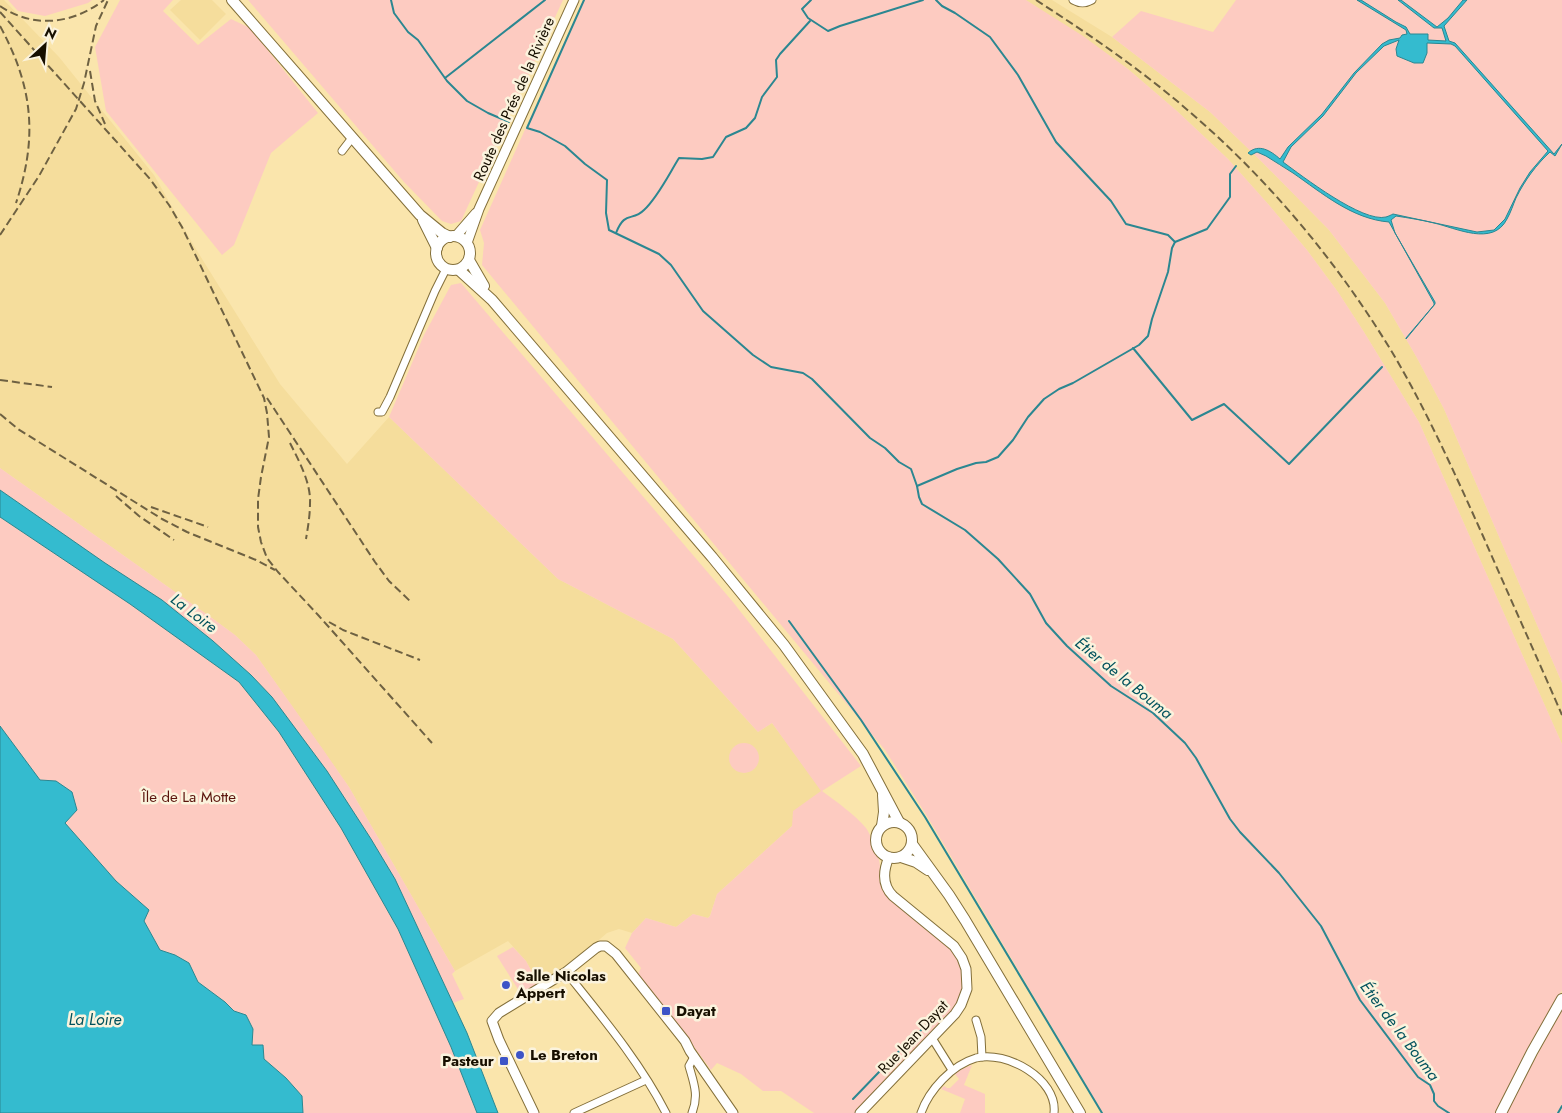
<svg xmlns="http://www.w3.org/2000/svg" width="1562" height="1113" viewBox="0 0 1562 1113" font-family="Jost,sans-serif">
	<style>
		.built { fill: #f5dd9c }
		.green { fill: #fdcbc1 }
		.water { fill: #34bbcf; stroke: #2b8791; fill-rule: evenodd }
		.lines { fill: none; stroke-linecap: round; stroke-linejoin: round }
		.stream { stroke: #2b8791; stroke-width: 2 }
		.minor-casing { stroke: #836f3a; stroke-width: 9 }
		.tertiary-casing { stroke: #836f3a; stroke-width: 11 }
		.secondary-casing { stroke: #836f3a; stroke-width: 12 }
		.minor { stroke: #fff; stroke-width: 7 }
		.tertiary { stroke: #fff; stroke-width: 9 }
		.secondary { stroke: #fff; stroke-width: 10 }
		.rail { stroke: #6e6142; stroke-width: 2; stroke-dasharray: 8 4; stroke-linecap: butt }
		.poi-dot { fill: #3d54c7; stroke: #fbf3dd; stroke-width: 2 }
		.labels { text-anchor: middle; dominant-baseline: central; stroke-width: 5; stroke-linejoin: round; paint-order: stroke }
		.street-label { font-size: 15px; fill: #170f00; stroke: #fbf3dd }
		.park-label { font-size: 15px; fill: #5b150d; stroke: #fbf3dd }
		.poi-label { font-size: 15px; font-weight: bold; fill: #170f00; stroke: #fbf3dd; text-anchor: start }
		.water-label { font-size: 16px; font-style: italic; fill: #02525d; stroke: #fbf3dd }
	</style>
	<rect width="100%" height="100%" fill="#fae5ac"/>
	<!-- built -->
	<g class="built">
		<path d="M0,0H4L59,57L154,175L194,246L280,384L347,464L389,417L558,579L673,639L758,732L772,723L822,791L809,801L792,826L717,894L710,916L708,918L693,914L676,927L646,918L632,933L619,929L607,933L565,969L538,983L526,961L508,941L455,971L349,787L256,655L235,635L212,618L0,468Z"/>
		<path d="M181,0H212L226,14L200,40L170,10Z"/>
		<path d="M1026,0H1052L1112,37L1210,112L1262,162L1329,230L1385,303L1417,358L1444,409L1562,683V744L1419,422L1364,332L1338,292L1307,250L1269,205L1228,159L1177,111L1128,69Z"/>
	</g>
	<!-- green -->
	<g class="green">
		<path d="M8,0H92L88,3L45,16L18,11Z"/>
		<path d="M120,0H173L163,11L198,45L231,19L250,28L318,113L271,153L234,245L222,255L106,111L95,47Z"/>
		<path d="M248,0H563L461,221L451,224L442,221L404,182Z"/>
		<path d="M583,0H1026L1083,36L1128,69L1177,111L1228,159L1269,205L1307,250L1338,292L1364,332L1419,422L1562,744V990L1530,1045L1498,1113H1103L927,816L885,750L482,265L484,243L480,230Z"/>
		<path d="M1236,0H1562V683L1444,409L1417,358L1385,303L1329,230L1262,162L1210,112L1112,37L1141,11L1213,32Z"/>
		<path d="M461,283L733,602L861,766L822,791C837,802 854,814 866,828C871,835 877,852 879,860C882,871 876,879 883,889C904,920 974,942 963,989C962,996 957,1003 954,1010L855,1113H814L781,1091H763L741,1074L717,1063L711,1070L663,1005L638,974L641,968L625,948L632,933L646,918L676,927L693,914L708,918L710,916L717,894L792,826L793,811L821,791L772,723L758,732L673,639L558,579L389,417L424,335L451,285Z"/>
		<path d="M0,468L212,618L235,635L256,655L322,748L349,787L455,971L452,974L464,999L453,1003L395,879L371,839L327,771L272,697L251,675L213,641L162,600L105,563L0,490Z"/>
		<path d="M0,517L130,604L239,682L279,732L341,828L398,929L451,1047L477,1113H303L302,1096L286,1078L263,1058L252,1045L253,1029L246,1015L234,1011L225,1002L198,982L189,963L175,955L160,950L144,921L149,910L116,881L65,823L56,781H40L0,726Z"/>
		<circle cx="744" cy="758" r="15"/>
		<path d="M513,947L526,961L538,983L521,994L497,956Z"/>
		<path d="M1562,1009V1113H1506Z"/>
		<path d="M972,1065L964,1085L985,1094V1113H960L965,1099L941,1089L944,1086L947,1088H950L959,1079L955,1074L962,1069Z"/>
	</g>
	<!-- water -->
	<g class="water">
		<path d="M1357,0H1361L1396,22L1406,27L1410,34H1428V40L1446,41L1442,28H1434L1398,0H1401L1437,27L1448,18L1463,0H1467L1444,26L1449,41L1455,43L1554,154L1562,144L1555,156L1550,152C1536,165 1525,180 1516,198C1513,205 1511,212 1507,219C1493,247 1456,228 1434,223C1422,220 1409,218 1396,216L1391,220L1395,233L1435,302V304L1406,339V338L1434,305V303L1389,222C1352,219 1322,193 1293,173C1284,167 1275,162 1266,156L1257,152L1251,155L1248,153C1259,143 1271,151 1280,159L1288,147L1322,114L1354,73L1382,44L1389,40L1400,38L1402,35L1407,34L1406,30ZM1399,40L1396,49L1397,56L1414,63H1423L1427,53V43L1451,44L1455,46L1548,151L1530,172L1520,188L1505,219L1494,230L1477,232L1393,214C1391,215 1389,216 1386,217C1363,223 1302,176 1283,162L1291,147L1323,116L1356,73L1384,46Z"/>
		<path d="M0,490L105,563L162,600L213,641L251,675L272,697L327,771L371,839L395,879L467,1033L498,1113H477L451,1047L398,929L341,828L279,732L239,682L130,604L0,517Z"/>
		<path d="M0,726L40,780L56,781L72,792L77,810L65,823L116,881L149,910L144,921L160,950L175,955L189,963L198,982L225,1002L234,1011L246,1015L253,1029L252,1045H263L264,1059L286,1078L302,1096L303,1113H0Z"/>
	</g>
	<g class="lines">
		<!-- stream -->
		<g class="stream">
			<path d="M391,0L394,13L408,32L418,40L447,81L467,101L488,113L509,122"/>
			<path d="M584,0L527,128L540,132L565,146L585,164L607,180L606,213L609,230L659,254L671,265L703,311L753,355L771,367L803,373L812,379L870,438L885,448L899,462L911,469L917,486L919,497L922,504L965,530L998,559L1030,594L1046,623L1067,646L1111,686L1153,713L1185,743L1196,758L1230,819L1240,832L1279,873L1321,926L1360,1000L1418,1077L1430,1085L1434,1094V1101L1438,1106L1449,1113"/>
			<path d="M811,0L802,9L808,18L828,31L840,26L923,0"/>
			<path d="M936,0L942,6L955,13L990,37L1018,75L1056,142L1111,201L1126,224L1168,235L1175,242L1207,229L1230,197V174L1236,166"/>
			<path d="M445,78L545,0"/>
			<path d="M616,233C625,210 632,222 644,210C658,197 669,174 679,158L702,159L713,157L726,137L746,128L755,118L762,97L777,77L776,60L780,54L810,21"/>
			<path d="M1133,348L1192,420L1224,404L1289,464L1382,367"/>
			<path d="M917,486L957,469L976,463L986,462L998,457L1013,440L1028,417L1044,399L1059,389L1073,383L1139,345L1148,336L1152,319L1168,272L1172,248L1175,242"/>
			<path d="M789,621L861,720L925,817L1102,1113"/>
			<path d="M853,1099L907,1043L940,1013"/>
			<path d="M1558,1113L1562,1106"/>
		</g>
		<!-- minor casing -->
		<g class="minor-casing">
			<g id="minor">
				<path d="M1073,0C1080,4 1085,4 1092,0"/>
				<path d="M342,151L352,138"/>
				<path d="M378,412H382L390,397L435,291L446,269"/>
				<path d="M566,972C602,1017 640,1062 666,1113"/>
				<path d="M976,1020L981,1037L982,1057"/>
				<path d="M932,1038L952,1070"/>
				<path d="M574,1113L646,1080"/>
				<path d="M692,1113C699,1095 694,1084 689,1066L694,1057"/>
				<path d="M921,1113C929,1090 952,1065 976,1058C1006,1050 1058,1079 1054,1113"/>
			</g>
		</g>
		<!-- tertiary casing -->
		<g class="tertiary-casing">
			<g id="tertiary">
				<path d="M456,236L476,213"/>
				<path d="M467,243L479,209L574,0"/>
				<path d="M534,1113L499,1040L492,1021L499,1013L566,972L596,948L600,946H606L616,954L685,1041L690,1051L733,1113"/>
				<path d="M860,1113L955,1014L961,1005L967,989L966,969L962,958L954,946L893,896C882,885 883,871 889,857"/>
			</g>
		</g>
		<!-- secondary casing -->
		<g class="secondary-casing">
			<g id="secondary">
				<path d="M232,0L420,215L442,233L450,237"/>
				<path d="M423,220L437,248"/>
				<circle cx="453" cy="253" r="17"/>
				<path d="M469,260L484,286"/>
				<path d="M459,270L492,300L712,557L784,645L863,754L899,822"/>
				<circle cx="894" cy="840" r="18"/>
				<path d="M882,826L884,812L883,795"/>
				<path d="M912,844L949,895L965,920L1080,1113"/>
				<path d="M901,857L916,862L928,870"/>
				<path d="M1501,1113L1532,1052L1562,999"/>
			</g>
		</g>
		<!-- minor -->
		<use href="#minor" class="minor"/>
		<!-- tertiary -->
		<use href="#tertiary" class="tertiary"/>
		<!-- secondary -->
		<use href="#secondary" class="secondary"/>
		<!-- rail -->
		<g class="rail">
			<path d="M1036,0C1090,35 1143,71 1191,113C1270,181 1338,263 1392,352C1427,411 1455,474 1483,536C1509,596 1536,655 1562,715"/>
			<path d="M0,6C34,29 73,24 104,0"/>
			<path d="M0,12L150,179L169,205L182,227L264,398L267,413L269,437L261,477L258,499V527L261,542L267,558L278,572L319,616L432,743"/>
			<path d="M0,26C33,87 38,137 16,203"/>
			<path d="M90,71L95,101L105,124"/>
			<path d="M0,235L39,176L76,109L84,83L96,26L108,0"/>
			<path d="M0,380L52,387"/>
			<path d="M267,398L375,562L389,581L412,603"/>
			<path d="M0,414L18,429L162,519L187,532L256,560L275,570"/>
			<path d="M290,443C299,461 311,483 310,503C310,515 308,527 306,539"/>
			<path d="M116,496L139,516L174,540"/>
			<path d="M151,507L208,527"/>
			<path d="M329,622L343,630L420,660"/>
		</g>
	</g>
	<!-- markers -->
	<g class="poi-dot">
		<circle cx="506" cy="985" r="5"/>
		<rect x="661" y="1006" width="10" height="10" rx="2.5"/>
		<circle cx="520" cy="1055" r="5"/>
		<rect x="499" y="1056" width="10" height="10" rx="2.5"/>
	</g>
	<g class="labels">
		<!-- street labels -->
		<g class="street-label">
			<text transform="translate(514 99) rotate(-66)">Route des Prés de la Rivière</text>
			<text transform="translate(913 1037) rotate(-47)">Rue Jean Dayat</text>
		</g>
		<!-- park labels -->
		<g class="park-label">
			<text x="189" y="797">Île de La Motte</text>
		</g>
		<!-- poi labels -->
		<g class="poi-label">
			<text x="516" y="976">Salle Nicolas<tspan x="516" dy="17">Appert</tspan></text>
			<text x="676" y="1011">Dayat</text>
			<text x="530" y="1055">Le Breton</text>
			<text x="494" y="1061" text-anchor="end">Pasteur</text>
		</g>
		<!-- water labels -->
		<g class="water-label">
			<text transform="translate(194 613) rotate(37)">La Loire</text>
			<text transform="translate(1124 678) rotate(39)">Étier de la Bouma</text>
			<text x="95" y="1019">La Loire</text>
			<text transform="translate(1400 1031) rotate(53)">Étier de la Bouma</text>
		</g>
	</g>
	<!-- north arrow -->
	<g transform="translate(45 45) rotate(26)" stroke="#fbf3dd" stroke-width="4" paint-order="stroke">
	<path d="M0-4L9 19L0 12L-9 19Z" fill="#170f00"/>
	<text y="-8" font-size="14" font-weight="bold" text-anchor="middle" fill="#170f00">N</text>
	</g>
</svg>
